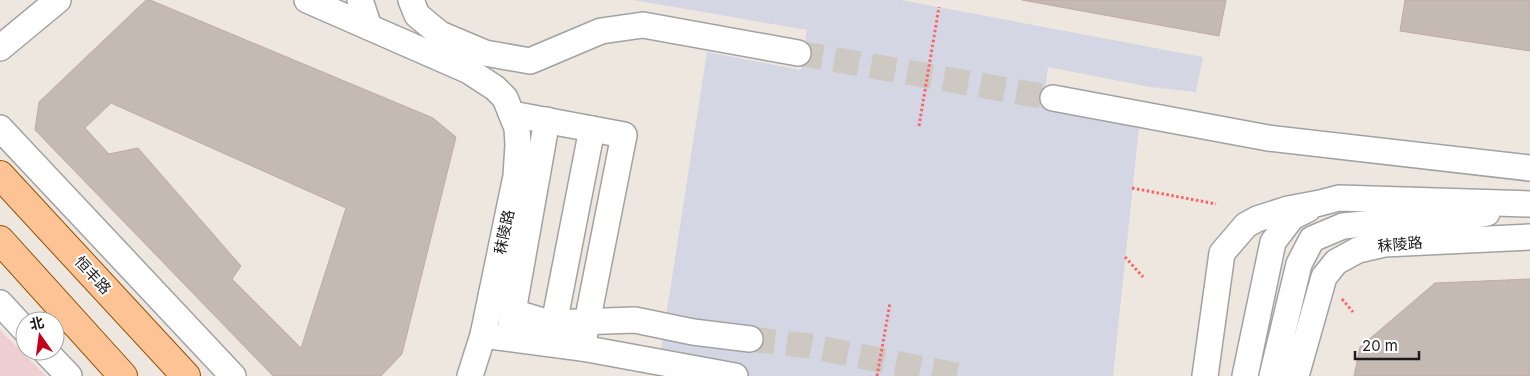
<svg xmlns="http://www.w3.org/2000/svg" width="1530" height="376" viewBox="0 0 1530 376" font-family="Inter,'Noto Sans SC',sans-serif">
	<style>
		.commercial { fill: #efced1 }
		.plaza { fill: #d5d6e3 }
		.building { fill: #c5b9b4; stroke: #bfaba2; fill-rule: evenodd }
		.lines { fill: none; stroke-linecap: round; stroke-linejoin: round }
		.minor-tunnel { stroke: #cec8c2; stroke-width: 25; stroke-dasharray: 25 12; stroke-linecap: butt }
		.minor-casing { stroke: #a2a2a2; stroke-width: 28 }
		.major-casing { stroke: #925000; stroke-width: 30 }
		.path { stroke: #fc6366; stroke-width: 3; stroke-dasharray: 2.5 2.5; stroke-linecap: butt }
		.minor { stroke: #fff; stroke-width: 25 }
		.major { stroke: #fdc395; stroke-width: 28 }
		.labels { text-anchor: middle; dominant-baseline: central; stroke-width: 4; stroke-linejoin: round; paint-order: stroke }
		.street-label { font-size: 15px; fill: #1b1b1b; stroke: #fff }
	</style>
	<rect width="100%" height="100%" fill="#ede7e0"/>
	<!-- commercial -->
	<path class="commercial" d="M0,330L46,376H0Z"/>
	<!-- plaza -->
	<path class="plaza" d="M633,0H901L1203,57L1196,92L1150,87L1048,67L1043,107L1139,128L1113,376H735L659,362L707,52L801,70L807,30Z"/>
	<!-- building -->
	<g class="building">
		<path d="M146,0H150L433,118L456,137L402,354L381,376H273L35,130L39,102ZM111,103L346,208L301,348L232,279L241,266L138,148L109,154L85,128Z"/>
		<path d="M1022,0H1226L1219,36Z"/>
		<path d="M1405,0H1530V51L1400,31Z"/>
		<path d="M1530,279V376H1354L1360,347L1435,283Z"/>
	</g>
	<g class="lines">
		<!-- minor-tunnel -->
		<g class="minor-tunnel">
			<path d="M798,53L1053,98"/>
			<path d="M750,339L809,346L961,376"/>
		</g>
		<!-- minor casing -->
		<g class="minor-casing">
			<g id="minor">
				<path d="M307,0L469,71L495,88L505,98L517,128L518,145L516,176L483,335L470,376"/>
				<path d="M360,0L369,27"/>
				<path d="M411,0L417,15L440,34L485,53L530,61L601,31L643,25L798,53"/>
				<path d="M0,48L58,0"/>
				<path d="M1053,98L1268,138L1530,168"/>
				<path d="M512,114L624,135L582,348"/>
				<path d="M0,128L233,376"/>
				<path d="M492,292L513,312L549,323L635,320L693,332L750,339"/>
				<path d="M0,303L25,330"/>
				<path d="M511,323L547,120"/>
				<path d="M483,335L582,348L735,376"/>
				<path d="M551,339L592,129"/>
				<path d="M45,351L69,376"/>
				<path d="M1205,376L1222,253L1246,225L1257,219L1288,209L1320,203L1339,198L1530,204"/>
				<path d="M1245,376L1273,242L1292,217L1308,209"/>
				<path d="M1272,376L1299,264L1312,239L1343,226L1374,223L1462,218L1487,213"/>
				<path d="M1296,376L1324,277L1336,262L1358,250L1384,244L1530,237"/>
			</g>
		</g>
		<!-- major casing -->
		<g class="major-casing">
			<g id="major">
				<path d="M0,175L186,376"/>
				<path d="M0,240L123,376"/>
			</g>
		</g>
		<!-- path -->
		<g class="path">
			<path d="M919,126L939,7"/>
			<path d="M1132,188L1216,204"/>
			<path d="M1125,257L1143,277"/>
			<path d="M1342,299L1353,312"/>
			<path d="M877,376L890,303"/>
		</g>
		<!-- minor -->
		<use href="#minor" class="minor"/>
		<!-- major -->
		<use href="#major" class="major"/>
	</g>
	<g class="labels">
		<!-- street labels -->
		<g class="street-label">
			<text transform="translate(504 232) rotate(-78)">秣陵路</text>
			<text transform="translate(1400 244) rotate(-5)">秣陵路</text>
			<text transform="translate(93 275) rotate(47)">恒丰路</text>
		</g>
	</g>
	<!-- north arrow -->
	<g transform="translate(40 336) rotate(346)"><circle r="24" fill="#ffffff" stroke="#a4a4a4"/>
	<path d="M0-4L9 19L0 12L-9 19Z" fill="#c60019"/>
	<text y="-8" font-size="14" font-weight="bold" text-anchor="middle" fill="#1b1b1b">北</text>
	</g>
	<!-- scale -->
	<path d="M1355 351v8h64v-8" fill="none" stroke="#1b1b1b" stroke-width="2.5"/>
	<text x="1362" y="351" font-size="15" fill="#1b1b1b" stroke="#ffffff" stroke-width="4" paint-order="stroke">20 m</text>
</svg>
